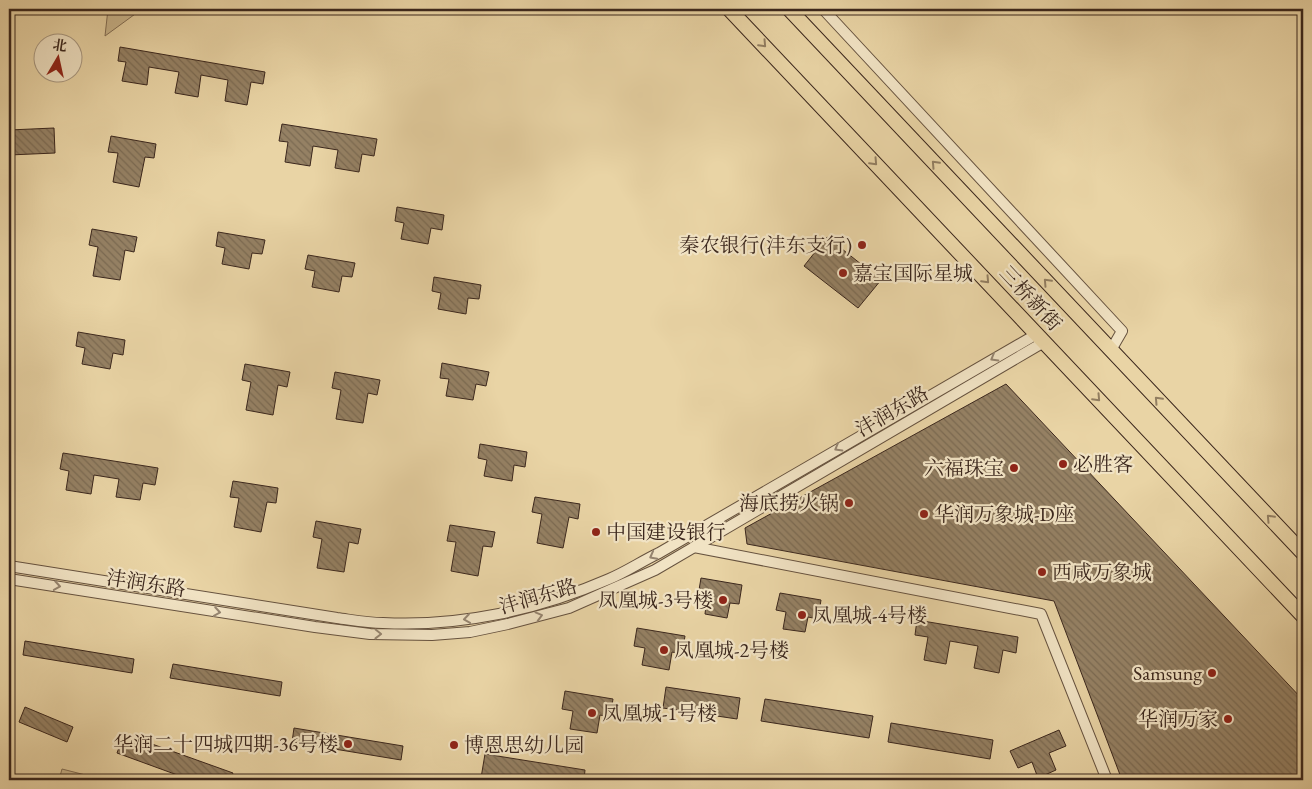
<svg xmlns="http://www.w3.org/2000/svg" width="1312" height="789" viewBox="0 0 1312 789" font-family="'EB Garamond','Noto Serif SC',serif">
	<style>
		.grass { fill: #cbb78e; stroke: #836f56 }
		.building { fill: url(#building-back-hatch); stroke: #3b271d }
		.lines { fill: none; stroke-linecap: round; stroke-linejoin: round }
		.minor-casing { stroke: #66523f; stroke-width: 12 }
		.major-casing { stroke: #3b271d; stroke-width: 16 }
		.minor { stroke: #f1e3c4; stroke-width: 10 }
		.major { stroke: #e9d4a5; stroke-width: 14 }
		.oneway { stroke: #927e61 }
		.oneway2 { stroke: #968570 }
		.poi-dot { fill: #8f2418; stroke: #f1e3c4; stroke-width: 2 }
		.labels { text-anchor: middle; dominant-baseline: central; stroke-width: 4.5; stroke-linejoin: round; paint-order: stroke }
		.poi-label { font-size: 20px; fill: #3b271d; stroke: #f1e3c4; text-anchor: start }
		.street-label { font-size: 20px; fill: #3b271d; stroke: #f1e3c4 }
	</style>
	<defs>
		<pattern id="building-back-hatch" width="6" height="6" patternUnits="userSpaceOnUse" patternTransform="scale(1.25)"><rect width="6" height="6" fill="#958164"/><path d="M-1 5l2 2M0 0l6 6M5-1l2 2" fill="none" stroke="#7b6a52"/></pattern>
	</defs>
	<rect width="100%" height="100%" fill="#e9d4a5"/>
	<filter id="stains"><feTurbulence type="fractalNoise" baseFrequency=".004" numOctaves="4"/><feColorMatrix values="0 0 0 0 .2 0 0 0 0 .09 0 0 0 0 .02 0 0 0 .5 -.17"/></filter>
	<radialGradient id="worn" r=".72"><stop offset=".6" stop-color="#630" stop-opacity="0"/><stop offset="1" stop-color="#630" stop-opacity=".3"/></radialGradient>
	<!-- grass -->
	<g class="grass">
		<path d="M108,9H142L105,36Z"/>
		<path d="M62,769L105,780H59Z"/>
	</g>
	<!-- building -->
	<g class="building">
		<path d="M120,47L265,72L263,84L251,82L247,105L225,101L228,80L201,75L198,97L175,93L179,72L149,67L147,85L122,81L126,62L118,61Z"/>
		<path d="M282,124L377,139L374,156L362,154L359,172L335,168L338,150L313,146L310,166L285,162L288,142L279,141Z"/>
		<path d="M54,128L55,153L9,155V130Z"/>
		<path d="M111,136L156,144L154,158L145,157L139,187L113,182L118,153L108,152Z"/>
		<path d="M397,207L444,215L442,230L431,228L428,244L401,239L404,223L395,221Z"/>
		<path d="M92,229L137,237L134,252L125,250L120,280L93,276L98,247L89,245Z"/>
		<path d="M218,232L265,240L262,254L252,253L249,269L222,264L225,248L216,246Z"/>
		<path d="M827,237L881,280L858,308L804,266Z"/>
		<path d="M308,255L355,263L352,277L342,276L339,292L312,287L315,271L305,269Z"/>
		<path d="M434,277L481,285L479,299L468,298L466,314L438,309L441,293L432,291Z"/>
		<path d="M78,332L125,340L123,355L113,353L110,369L82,364L85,348L76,346Z"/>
		<path d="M442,363L489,372L486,386L476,384L473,400L446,396L449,379L440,378Z"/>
		<path d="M245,364L290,372L287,387L278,385L273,415L246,410L251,382L242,380Z"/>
		<path d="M335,372L380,380L377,395L368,393L363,423L336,419L341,390L332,388Z"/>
		<path d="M1006,384L1303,700V780H1122L1054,601L747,544L745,528Z"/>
		<path d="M480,444L527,452L525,467L514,465L512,481L484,476L487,460L478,458Z"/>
		<path d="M63,453L158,468L155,485L143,483L140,500L116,497L119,479L94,475L91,494L66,490L69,471L60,469Z"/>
		<path d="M233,481L278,488L276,503L267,502L261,532L234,527L239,498L230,497Z"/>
		<path d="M535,497L580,504L578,519L569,517L563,548L537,543L542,514L532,512Z"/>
		<path d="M316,521L361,529L358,544L349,542L344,572L317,568L322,539L313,537Z"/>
		<path d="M450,525L495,532L492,547L483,546L478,576L451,571L456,542L447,541Z"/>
		<path d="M701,578L742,585L739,604L730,603L727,618L705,614L707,597L698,596Z"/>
		<path d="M780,593L821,600L818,619L808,617L805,632L783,629L786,612L776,610Z"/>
		<path d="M917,620L1018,637L1016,653L1003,650L999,673L974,668L978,646L950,641L946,664L924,660L928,637L915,635Z"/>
		<path d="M637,628L685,636L682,654L672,652L669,670L642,665L645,648L634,646Z"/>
		<path d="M25,641L134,659L132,673L23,655Z"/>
		<path d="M173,664L282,682L280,696L170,678Z"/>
		<path d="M666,687L740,698L737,719L663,708Z"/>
		<path d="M565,691L613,699L610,717L600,715L597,733L570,729L573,711L562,709Z"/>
		<path d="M765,699L873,716L869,738L761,721Z"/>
		<path d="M25,707L73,727L67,742L19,722Z"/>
		<path d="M891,723L993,740L990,759L888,742Z"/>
		<path d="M294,728L403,746L401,760L292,742Z"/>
		<path d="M1059,730L1066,746L1049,753L1056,770L1038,778L1032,762L1018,768L1010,751Z"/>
		<path d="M124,734L233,773L230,780H191L117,753Z"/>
		<path d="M485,754L585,770L584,780H494L481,778Z"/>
	</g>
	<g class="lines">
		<!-- minor casing -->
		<g class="minor-casing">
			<g id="minor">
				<path d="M823,9L1122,331L1111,350"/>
				<path d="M694,547L1041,614L1107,780"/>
				<path d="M9,566L337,618C352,620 367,623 383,623C459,627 538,610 609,579C626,572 642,561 659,553L1037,334"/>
				<path d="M9,579L315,627L370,634L432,635L470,632L508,624L569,608L655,570L1044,342"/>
			</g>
		</g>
		<!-- major casing -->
		<g class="major-casing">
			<g id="major">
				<path d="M729,9L1303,616"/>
				<path d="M789,9L1303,553"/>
			</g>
		</g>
		<!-- minor -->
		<use href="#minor" class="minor"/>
		<!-- major -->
		<use href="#major" class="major"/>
	</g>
	<!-- one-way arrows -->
	<defs><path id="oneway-chevron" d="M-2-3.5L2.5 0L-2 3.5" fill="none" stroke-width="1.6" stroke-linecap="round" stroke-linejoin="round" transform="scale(1.25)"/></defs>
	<g class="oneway">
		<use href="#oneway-chevron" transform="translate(763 44) rotate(47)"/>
		<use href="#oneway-chevron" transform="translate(874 162) rotate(47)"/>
		<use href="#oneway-chevron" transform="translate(935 164) rotate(-133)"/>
		<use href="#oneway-chevron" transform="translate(986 280) rotate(47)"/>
		<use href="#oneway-chevron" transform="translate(1047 282) rotate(-133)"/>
		<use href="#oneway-chevron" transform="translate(1097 398) rotate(47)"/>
		<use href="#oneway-chevron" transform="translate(1158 400) rotate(-133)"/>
		<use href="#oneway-chevron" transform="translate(1270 518) rotate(-133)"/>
	</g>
	<g class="oneway2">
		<use href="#oneway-chevron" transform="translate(994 358) rotate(150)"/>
		<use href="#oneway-chevron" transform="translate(838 448) rotate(150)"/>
		<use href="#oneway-chevron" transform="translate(653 556) rotate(152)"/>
		<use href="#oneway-chevron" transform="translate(57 586) rotate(9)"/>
		<use href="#oneway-chevron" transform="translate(217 612) rotate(9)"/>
		<use href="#oneway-chevron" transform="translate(539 616) rotate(-15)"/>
		<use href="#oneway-chevron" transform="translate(467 619) rotate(172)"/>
		<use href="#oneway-chevron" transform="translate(378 634) rotate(1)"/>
	</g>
	<!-- markers -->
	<g class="poi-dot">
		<circle cx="862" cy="245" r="5"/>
		<circle cx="843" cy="273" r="5"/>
		<circle cx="1063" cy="464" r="5"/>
		<circle cx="1014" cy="468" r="5"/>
		<circle cx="849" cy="503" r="5"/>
		<circle cx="924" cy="514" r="5"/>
		<circle cx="596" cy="532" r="5"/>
		<circle cx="1042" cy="572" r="5"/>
		<circle cx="723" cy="600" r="5"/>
		<circle cx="802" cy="615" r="5"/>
		<circle cx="664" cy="650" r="5"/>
		<circle cx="1212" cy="673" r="5"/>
		<circle cx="592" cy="713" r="5"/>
		<circle cx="1228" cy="719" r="5"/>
		<circle cx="348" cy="744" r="5"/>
		<circle cx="454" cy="745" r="5"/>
	</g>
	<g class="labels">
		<!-- poi labels -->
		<g class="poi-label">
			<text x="852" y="245" text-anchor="end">秦农银行(沣东支行)</text>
			<text x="853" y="273">嘉宝国际星城</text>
			<text x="1073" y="464">必胜客</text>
			<text x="1004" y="468" text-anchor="end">六福珠宝</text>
			<text x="839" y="503" text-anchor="end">海底捞火锅</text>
			<text x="934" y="514">华润万象城-D座</text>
			<text x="606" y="532">中国建设银行</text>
			<text x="1052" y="572">西咸万象城</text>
			<text x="713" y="600" text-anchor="end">凤凰城-3号楼</text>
			<text x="812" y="615">凤凰城-4号楼</text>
			<text x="674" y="650">凤凰城-2号楼</text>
			<text x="1202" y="673" text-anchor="end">Samsung</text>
			<text x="602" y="713">凤凰城-1号楼</text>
			<text x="1218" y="719" text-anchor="end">华润万家</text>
			<text x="338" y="744" text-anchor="end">华润二十四城四期-36号楼</text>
			<text x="464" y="745">博恩思幼儿园</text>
		</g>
		<!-- street labels -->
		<g class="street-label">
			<text transform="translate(1031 298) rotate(47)">三桥新街</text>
			<text transform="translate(892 411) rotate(-30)">沣润东路</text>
			<text transform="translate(146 583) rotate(9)">沣润东路</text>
			<text transform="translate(538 596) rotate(-16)">沣润东路</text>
		</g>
	</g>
	<!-- margin -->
	<rect width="1312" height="789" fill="none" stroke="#e9d4a5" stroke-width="30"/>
	<rect x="10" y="10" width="1292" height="769" fill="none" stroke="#3b271d" stroke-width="2.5"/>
	<rect x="15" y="15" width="1282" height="759" fill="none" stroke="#3b271d"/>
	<!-- north arrow -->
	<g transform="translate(58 58) rotate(9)"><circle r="24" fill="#f1e3c4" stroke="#a89881"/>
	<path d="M0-4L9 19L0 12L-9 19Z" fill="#8f2418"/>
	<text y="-8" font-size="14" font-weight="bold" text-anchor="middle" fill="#3b271d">北</text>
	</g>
	<rect width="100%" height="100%" filter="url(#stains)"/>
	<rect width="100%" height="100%" fill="url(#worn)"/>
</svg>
